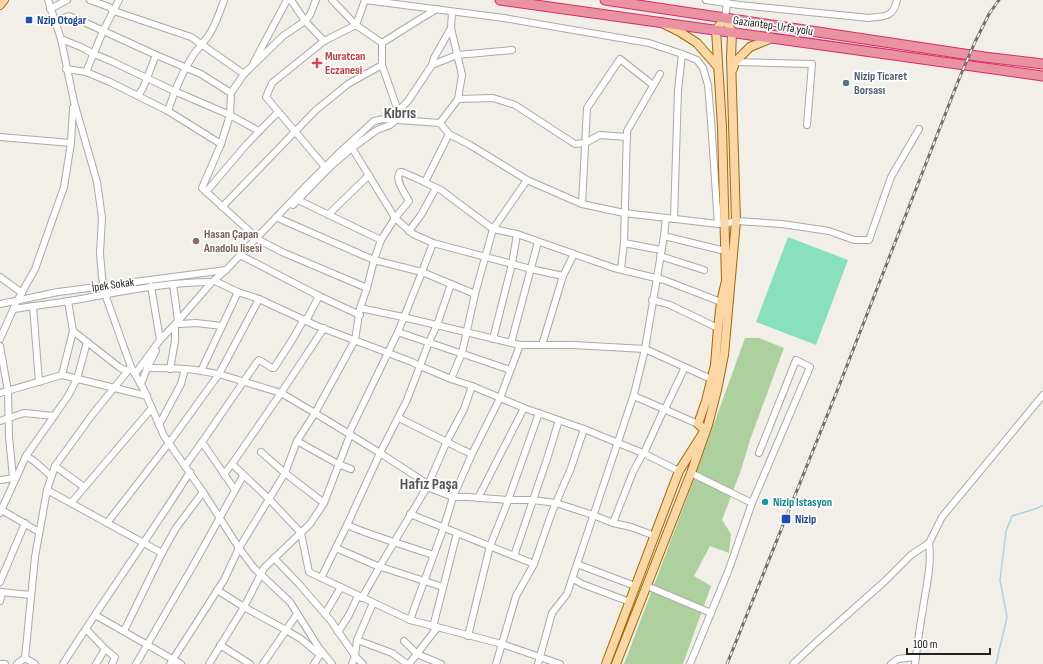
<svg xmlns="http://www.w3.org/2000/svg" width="1043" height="664" viewBox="0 0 1043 664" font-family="'Sofia Sans Condensed',sans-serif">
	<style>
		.forest { fill: #add19e }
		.pitch { fill: #88e0be }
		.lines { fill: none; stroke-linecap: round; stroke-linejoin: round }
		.stream { stroke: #aad3df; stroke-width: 1.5 }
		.minor-casing { stroke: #a9a9a9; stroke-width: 8 }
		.major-casing { stroke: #a06b00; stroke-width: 10 }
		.highway-casing { stroke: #dc2a67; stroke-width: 11 }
		.minor { stroke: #fff; stroke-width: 6 }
		.major { stroke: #fcd6a4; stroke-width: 8 }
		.highway { stroke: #e892a2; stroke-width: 9 }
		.rail-casing { stroke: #707070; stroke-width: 3 }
		.rail { stroke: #fff; stroke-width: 1.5; stroke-dasharray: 4.5; stroke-linecap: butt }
		.transit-dot { fill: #1a4fb4; stroke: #fff; stroke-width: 1.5 }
		.health-dot { fill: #e0444e; stroke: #fff; stroke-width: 1.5 }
		.service-dot { fill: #5c6f8a; stroke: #fff; stroke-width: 1.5 }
		.education-dot { fill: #8d6e63; stroke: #fff; stroke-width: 1.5 }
		.culture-dot { fill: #0f9aa8; stroke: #fff; stroke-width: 1.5 }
		.labels { text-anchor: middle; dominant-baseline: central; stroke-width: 3.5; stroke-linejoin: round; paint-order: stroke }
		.transit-label { font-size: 12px; font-weight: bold; fill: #164399; stroke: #fff; text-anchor: start }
		.street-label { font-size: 12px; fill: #222; stroke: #fff }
		.health-label { font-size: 12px; font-weight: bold; fill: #be3a42; stroke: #fff; text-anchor: start }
		.service-label { font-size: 12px; font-weight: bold; fill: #4e5e75; stroke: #fff; text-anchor: start }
		.education-label { font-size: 12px; font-weight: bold; fill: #785e54; stroke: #fff; text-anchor: start }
		.culture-label { font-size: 12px; font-weight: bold; fill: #0d838f; stroke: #fff; text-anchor: start }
		.district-label { font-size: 16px; font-weight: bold; fill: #555; stroke: #fff }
	</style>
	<rect width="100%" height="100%" fill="#f2efe9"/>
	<!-- forest -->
	<path class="forest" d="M745,338H759L784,348L750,440L741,470L722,520L731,534L729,553L710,546L694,576L711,586L683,664H624L693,482Z"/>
	<!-- pitch -->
	<path class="pitch" d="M788,237L848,260L816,345L756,322Z"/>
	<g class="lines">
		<!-- stream -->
		<path class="stream" d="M996,664L1007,617L1000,580L1006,531L1012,516L1038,508L1043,505"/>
		<!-- minor casing -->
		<g class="minor-casing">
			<g id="minor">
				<path d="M48,0L61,39L74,102L97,182L102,218L100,253L102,277L105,294L131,367L144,390L164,436L203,492L239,548L254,568L290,602L319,648L332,664"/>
				<path d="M90,0L109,7L114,11L191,37L244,74"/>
				<path d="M291,0L305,21L324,41"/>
				<path d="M332,0L356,25L382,43V65L398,111"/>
				<path d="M365,0L504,18L649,43L682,54L697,60L703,68L708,85L711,121L718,224"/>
				<path d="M706,0L739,5L869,18C885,16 893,18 897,0"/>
				<path d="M50,9L67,0"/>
				<path d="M452,12L451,28L462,75L458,99"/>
				<path d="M725,18L727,3"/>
				<path d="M54,21L69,16L84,22L156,55L201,74L231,93"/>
				<path d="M61,39L81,47L94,54L111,61L174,91L230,115L259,131"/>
				<path d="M382,43L420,19L437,9"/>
				<path d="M254,62L287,0"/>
				<path d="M735,62L812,64L807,125"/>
				<path d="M432,65L457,55L512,50"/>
				<path d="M66,69L86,72L110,82L168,111L221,144"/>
				<path d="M86,72L103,31L119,0"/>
				<path d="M138,96L143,88L156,55"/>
				<path d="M168,111C174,92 181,74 192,57C197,49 204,42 209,35C216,24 220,12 224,0"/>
				<path d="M398,114V111L408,101L432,65L434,58L451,28"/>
				<path d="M440,123L458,99L493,98L515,105L575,144L585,143L600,135L627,137"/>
				<path d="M0,137L71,143"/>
				<path d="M352,148L395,218L413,234L433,243L531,269L563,276"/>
				<path d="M325,167L266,97L272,83L324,41L356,25L365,0"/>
				<path d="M425,182L449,134"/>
				<path d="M206,192L246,145L278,112"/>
				<path d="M298,200L381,240"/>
				<path d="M582,204L587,108L620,59L653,85"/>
				<path d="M293,205L331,166L352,148L377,130L390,125L396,120"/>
				<path d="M222,207L316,110L348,84L382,65"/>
				<path d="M328,215L369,175"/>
				<path d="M280,219L374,260L422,272L475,294"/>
				<path d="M674,219L678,90L682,54"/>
				<path d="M409,231L421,215L436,188"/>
				<path d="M664,236L725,251"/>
				<path d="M257,238L202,188L221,144L230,115L231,93L244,74L283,36L305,21L310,15L316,0"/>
				<path d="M259,240L282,252L367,288"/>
				<path d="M624,243L661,250"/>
				<path d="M242,256L319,296L360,315"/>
				<path d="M660,256L704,270"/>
				<path d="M621,269L624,243L627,131L660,74"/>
				<path d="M0,277L22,293"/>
				<path d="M217,282L238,292L259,299L317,326L412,362L420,366L451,379L472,386L524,408L584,429L618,443L643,453L679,471"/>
				<path d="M173,284L178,321"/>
				<path d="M151,286L160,340"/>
				<path d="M652,300L660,302L670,305L718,328"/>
				<path d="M0,304L58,292L226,270"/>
				<path d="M33,306L39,382"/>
				<path d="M360,308L403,317L520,345H573L645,349L711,379"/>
				<path d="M14,309C32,306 51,304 69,301C117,293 163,282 212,282"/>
				<path d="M306,321L319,296"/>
				<path d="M179,324L196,323L222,326"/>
				<path d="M73,331L119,367L127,371"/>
				<path d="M398,332C435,345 473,357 510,370"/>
				<path d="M0,339L16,303L35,269L64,187L71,143L73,108"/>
				<path d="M493,339L512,264L517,234"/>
				<path d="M511,343L538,242"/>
				<path d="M542,345L563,276L574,254"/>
				<path d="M0,346L8,391L9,437L13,478"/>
				<path d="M147,368C159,368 172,368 185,369C197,369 208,373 219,374L281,393L315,413L380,453L423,481L427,487L453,497H468L508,500H533L556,503L593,515L613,523L631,527L655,536"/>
				<path d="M170,369L175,341V328"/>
				<path d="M201,371L238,292"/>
				<path d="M135,374L160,340L178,321L212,282L226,270L307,185L338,154L374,121L384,119L440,123L449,134L470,145L527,180L582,204L624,213L718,224H725L736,221L782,224L829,231L854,240H869L891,177L919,129"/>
				<path d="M62,375L73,331L68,301"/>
				<path d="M451,379L462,353L475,294L493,229L527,180"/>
				<path d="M141,384L147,368L156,351"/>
				<path d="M0,393L62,375L147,396"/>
				<path d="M634,396L698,424"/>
				<path d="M665,409L685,367"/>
				<path d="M399,418L463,450L472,454"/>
				<path d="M0,421L24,413L54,416"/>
				<path d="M159,425L181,384L185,369"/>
				<path d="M297,441L338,464L351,469"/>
				<path d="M202,442L235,490"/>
				<path d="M261,452L285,473L324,503"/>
				<path d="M644,453L664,409"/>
				<path d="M26,456L34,461L51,476"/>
				<path d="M232,464L269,499L301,533L309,572L410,620L502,644L560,664"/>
				<path d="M55,466L84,487"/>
				<path d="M185,466L202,442L257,362L259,360L261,361L272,368H274L294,337L304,319"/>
				<path d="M691,473L752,503"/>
				<path d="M224,474L232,464L281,393L324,328"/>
				<path d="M0,480L16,478"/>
				<path d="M47,490L162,553"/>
				<path d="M478,498L524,408"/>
				<path d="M71,503L152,408"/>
				<path d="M0,509L39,532"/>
				<path d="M0,513L26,456L68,396L77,379L87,342"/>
				<path d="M410,514L534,564"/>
				<path d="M107,523L169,443L219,374L259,299"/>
				<path d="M613,523L633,472L643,453"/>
				<path d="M347,525C375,537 404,545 433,555"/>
				<path d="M336,548L375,565L443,587"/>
				<path d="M514,556L548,456L559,420"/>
				<path d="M274,558L299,584L331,621L355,656L363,664"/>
				<path d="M577,564L635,586"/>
				<path d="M321,578L347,525L380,453L407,400L429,342L437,325L451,284"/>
				<path d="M572,578L582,584L630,602"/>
				<path d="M0,582L25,523"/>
				<path d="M647,586L711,613"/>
				<path d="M217,590L244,607L286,630L301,639L320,655"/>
				<path d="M0,592L31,595"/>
				<path d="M362,598L380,566L427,487L447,441L464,409L472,386"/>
				<path d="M0,601L2,592"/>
				<path d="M325,614L341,587"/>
				<path d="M95,615L181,664"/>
				<path d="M410,620L444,527L453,497L472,454L500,398L520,345"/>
				<path d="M433,627L457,533"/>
				<path d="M86,629L105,649L96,664"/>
				<path d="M124,631L162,553L176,528L203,492"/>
				<path d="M338,632L349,615L358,596"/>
				<path d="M468,636L490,546L505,509L539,413"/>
				<path d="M357,640L392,653L407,664"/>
				<path d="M404,641L417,654L441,664"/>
				<path d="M220,645L250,664"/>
				<path d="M105,649L115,657L112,664"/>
				<path d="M25,658L35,664"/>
				<path d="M1,664H5"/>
				<path d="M17,664L25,658L35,557L47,490L55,466L92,415L131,367"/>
				<path d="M63,664C104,599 149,537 190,472"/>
				<path d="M136,664L194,564L243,476"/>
				<path d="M170,664L224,580L239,548L285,473L297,441L315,413L355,340L360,308L367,288L374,260L381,240L395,218L409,201C405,193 394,180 400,172H402L418,179L441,190L493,229L517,234L614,268L664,280L721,302"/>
				<path d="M209,664L244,607L264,568L310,524L324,503L350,435V431L398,332L422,272L433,243"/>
				<path d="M263,664L297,614"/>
				<path d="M314,664L322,652"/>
				<path d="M352,664L355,656L357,640L373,603"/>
				<path d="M409,664L437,628"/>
				<path d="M496,664L516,596L534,564L552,512L571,468L584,429"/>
				<path d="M538,664L552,613L567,594L634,394L645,349L664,236L666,218"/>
				<path d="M690,664L729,569L752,503L810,367L796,360L759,453"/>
				<path d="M793,664L812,646L885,581L911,555L929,543L942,517L1043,395"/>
				<path d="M891,664L898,659L916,657"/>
				<path d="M915,664C917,645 920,627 923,608C926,587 932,565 929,543"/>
			</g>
		</g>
		<!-- major casing -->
		<g class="major-casing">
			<g id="major">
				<path d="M0,5L4,0"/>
				<path d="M664,24L680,32L697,43L718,67"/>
				<path d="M733,69L735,62L750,47L772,38"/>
				<path d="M606,664L679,471L705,430L698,424L706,401L715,365L718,328L721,302L726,281L722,127L716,30L725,18L732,32L731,58L736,221L724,355L717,390L708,425L691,473L616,664"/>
			</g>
		</g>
		<!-- highway casing -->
		<g class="highway-casing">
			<g id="highway">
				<path d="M500,0L1043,76"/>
				<path d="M605,0L984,57L1043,64"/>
			</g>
		</g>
		<!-- minor -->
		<use href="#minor" class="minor"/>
		<!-- major -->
		<use href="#major" class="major"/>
		<!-- highway -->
		<use href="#highway" class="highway"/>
		<!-- rail casing -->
		<g class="rail-casing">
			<path id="rail" d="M727,664L837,391L959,79L975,42L989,14L999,0"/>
		</g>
		<!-- rail -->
		<use href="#rail" class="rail"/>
	</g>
	<!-- markers -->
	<g class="transit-dot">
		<rect x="25" y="16" width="8" height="8" rx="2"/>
		<rect x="781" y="514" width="10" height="10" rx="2"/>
	</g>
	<path class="health-dot" d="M315 57h4v4h4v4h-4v4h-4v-4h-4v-4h4z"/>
	<circle class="service-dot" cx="846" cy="83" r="4"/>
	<circle class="education-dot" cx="196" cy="241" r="4"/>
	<circle class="culture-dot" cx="765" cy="502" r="4"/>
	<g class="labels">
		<!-- transit labels -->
		<g class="transit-label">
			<text x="37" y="20">Nzip Otogar</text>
			<text x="795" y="519">Nizip</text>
		</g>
		<!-- street labels -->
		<g class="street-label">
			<text transform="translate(773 26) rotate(8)">Gaziantep-Urfa yolu</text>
			<text transform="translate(113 285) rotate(-8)">İpek Sokak</text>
		</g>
		<!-- health labels -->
		<g class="health-label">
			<text x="325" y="56">Muratcan<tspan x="325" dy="14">Eczanesi</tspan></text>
		</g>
		<!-- service labels -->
		<g class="service-label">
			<text x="854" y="76">Nizip Ticaret<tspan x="854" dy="14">Borsası</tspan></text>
		</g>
		<!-- education labels -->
		<g class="education-label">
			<text x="204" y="234">Hasan Çapan<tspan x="204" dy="14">Anadolu lisesi</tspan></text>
		</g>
		<!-- culture labels -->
		<g class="culture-label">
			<text x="773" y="502">Nizip Istasyon</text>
		</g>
		<!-- district labels -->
		<g class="district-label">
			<text x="400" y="113">Kıbrıs</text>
			<text x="429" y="484">Hafız Paşa</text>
		</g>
	</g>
	<!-- scale -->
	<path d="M907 648v6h83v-6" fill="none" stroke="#222222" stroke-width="2"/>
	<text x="913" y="648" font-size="12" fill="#222222" stroke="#ffffff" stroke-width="3" paint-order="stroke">100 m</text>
</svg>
